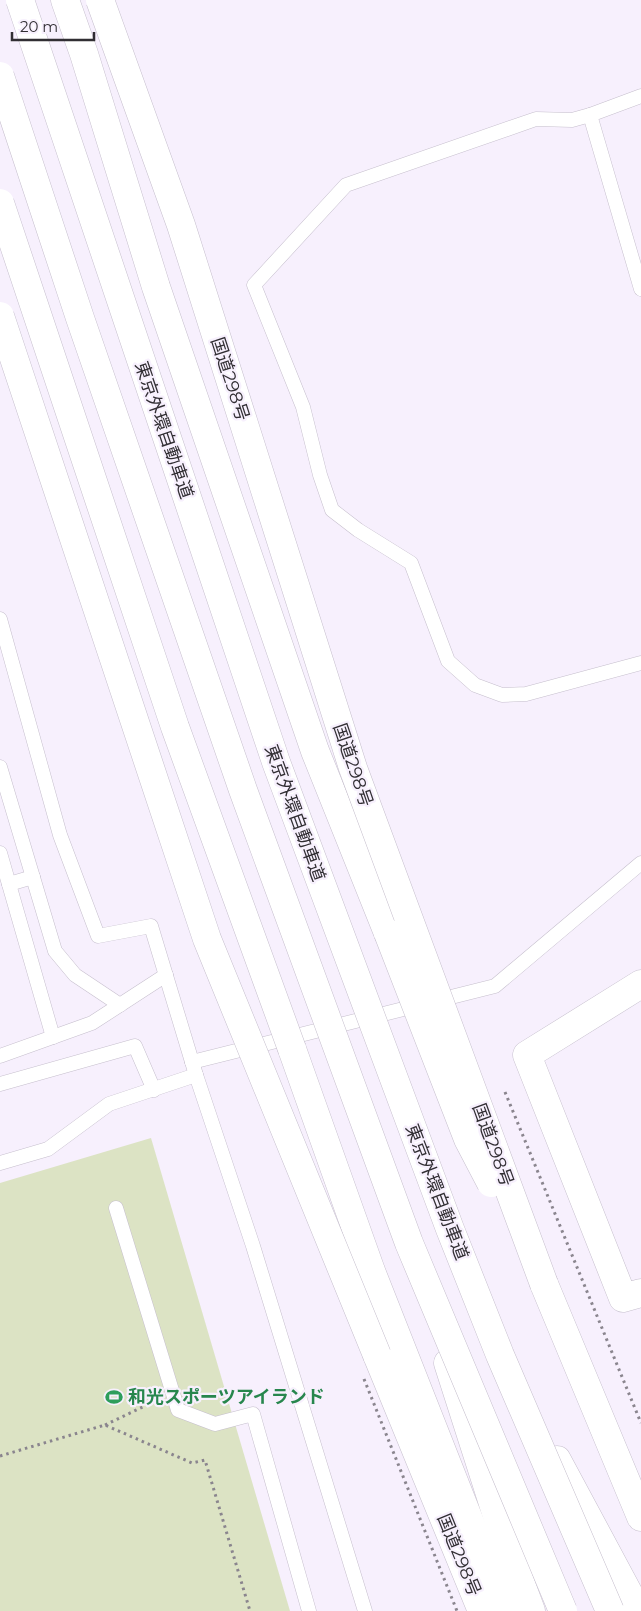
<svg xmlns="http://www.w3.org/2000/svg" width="641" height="1611" viewBox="0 0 641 1611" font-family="Montserrat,'Noto Sans JP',sans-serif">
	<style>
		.green { fill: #dce3c4 }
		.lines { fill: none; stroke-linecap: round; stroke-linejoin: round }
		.lane-casing { stroke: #c6bfcd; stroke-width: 15 }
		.street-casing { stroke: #c6bfcd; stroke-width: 29 }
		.highway-casing { stroke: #c6bfcd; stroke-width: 29 }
		.path { stroke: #8a858e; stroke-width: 3; stroke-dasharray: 2.5 4; stroke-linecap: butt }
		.lane { stroke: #fff; stroke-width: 14 }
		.street { stroke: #fff; stroke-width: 28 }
		.highway { stroke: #fff; stroke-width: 28 }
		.highway-bridge-casing { stroke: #c6bfcd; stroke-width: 29; stroke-linecap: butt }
		.path-bridge { stroke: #8a858e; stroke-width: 3; stroke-dasharray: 2.5 4; stroke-linecap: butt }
		.highway-bridge { stroke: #fff; stroke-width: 28 }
		.labels { text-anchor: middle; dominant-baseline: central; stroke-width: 4.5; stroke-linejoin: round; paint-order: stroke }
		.street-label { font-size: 18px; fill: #312e33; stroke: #f7f0fd }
		.leisure-label { font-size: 18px; font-weight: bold; fill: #27864d; stroke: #f7f0fd; text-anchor: start }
	</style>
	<rect width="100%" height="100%" fill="#f7f0fd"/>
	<!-- green -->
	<path class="green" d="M151,1138L290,1611H0V1183Z"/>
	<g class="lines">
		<!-- lane casing -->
		<g class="lane-casing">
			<g id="lane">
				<path d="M641,96L590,115L641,289"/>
				<path d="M590,115L572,120L536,119L346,185L254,285L303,407L320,475L332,510L358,530L411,563L448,661L475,685L502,695L526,694L641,663"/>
				<path d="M0,619L60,835L98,936L151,926L196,1075L253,1246L365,1611"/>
				<path d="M0,767L55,951L75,975L120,1005"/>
				<path d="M0,853L53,1037"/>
				<path d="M9,884L33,877"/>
				<path d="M0,1056L92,1023L166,975"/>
				<path d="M192,1062L495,986L641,863"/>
				<path d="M0,1084L135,1046L154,1090"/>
				<path d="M0,1163L48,1149L109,1104L196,1075"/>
				<path d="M116,1208L178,1410L215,1424L253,1414L309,1611"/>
			</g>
		</g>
		<!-- street casing -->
		<g class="street-casing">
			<path id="street" d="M641,984L527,1055L623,1298L641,1293"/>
		</g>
		<!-- highway casing -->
		<g class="highway-casing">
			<g id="highway">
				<path d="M65,0L84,54L156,287L315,751L388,933"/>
				<path d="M292,1049L371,1271L505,1611"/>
				<path d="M544,1284L641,1517"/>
				<path d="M377,1355L482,1611"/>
				<path d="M448,1363L506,1544L531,1611"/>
				<path d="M557,1460L638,1611"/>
			</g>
		</g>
		<!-- path -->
		<g class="path">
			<path d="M105,1425L151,1403"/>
			<path d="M0,1456L105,1425L192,1463L205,1460L250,1611"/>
		</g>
		<!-- lane -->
		<use href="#lane" class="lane"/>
		<!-- street -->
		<use href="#street" class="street"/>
		<!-- highway -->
		<use href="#highway" class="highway"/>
		<!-- highway-bridge casing -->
		<g class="highway-bridge-casing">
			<g id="highway-bridge">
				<path d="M20,0L276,762L450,1229L500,1355L610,1611"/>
				<path d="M100,0L181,225L353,768L544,1284"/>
				<path d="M0,76L80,318L243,790L409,1243L563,1611"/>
				<path d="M0,203L175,727L292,1049"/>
				<path d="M0,316L207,939L377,1355"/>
				<path d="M388,933L468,1139L491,1183"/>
			</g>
		</g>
		<!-- path-bridge -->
		<g class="path-bridge">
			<path d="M505,1092L641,1423"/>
			<path d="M364,1379L457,1611"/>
		</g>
		<!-- highway-bridge -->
		<use href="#highway-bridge" class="highway-bridge"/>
	</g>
	<!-- icons -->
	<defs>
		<g id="stadium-bare" transform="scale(1.35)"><path d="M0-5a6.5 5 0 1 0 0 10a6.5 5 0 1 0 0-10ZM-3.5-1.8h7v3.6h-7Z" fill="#2e9e5b" stroke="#f7f0fd" stroke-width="2.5" paint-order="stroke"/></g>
	</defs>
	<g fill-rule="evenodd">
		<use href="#stadium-bare" x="114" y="1397"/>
	</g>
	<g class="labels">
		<!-- street labels -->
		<g class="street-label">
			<text transform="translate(230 379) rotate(72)">国道298号</text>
			<text transform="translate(164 430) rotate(71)">東京外環自動車道</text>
			<text transform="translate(353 765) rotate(71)">国道298号</text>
			<text transform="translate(295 813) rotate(70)">東京外環自動車道</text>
			<text transform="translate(493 1145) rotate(70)">国道298号</text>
			<text transform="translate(437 1192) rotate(69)">東京外環自動車道</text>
			<text transform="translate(459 1555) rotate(68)">国道298号</text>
		</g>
		<!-- leisure labels -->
		<g class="leisure-label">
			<text x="128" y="1397">和光スポーツアイランド</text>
		</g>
	</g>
	<!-- scale -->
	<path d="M12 32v8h82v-8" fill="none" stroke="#312e33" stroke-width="2.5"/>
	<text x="20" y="32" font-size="15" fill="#312e33" stroke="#f7f0fd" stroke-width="4" paint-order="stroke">20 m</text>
</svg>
